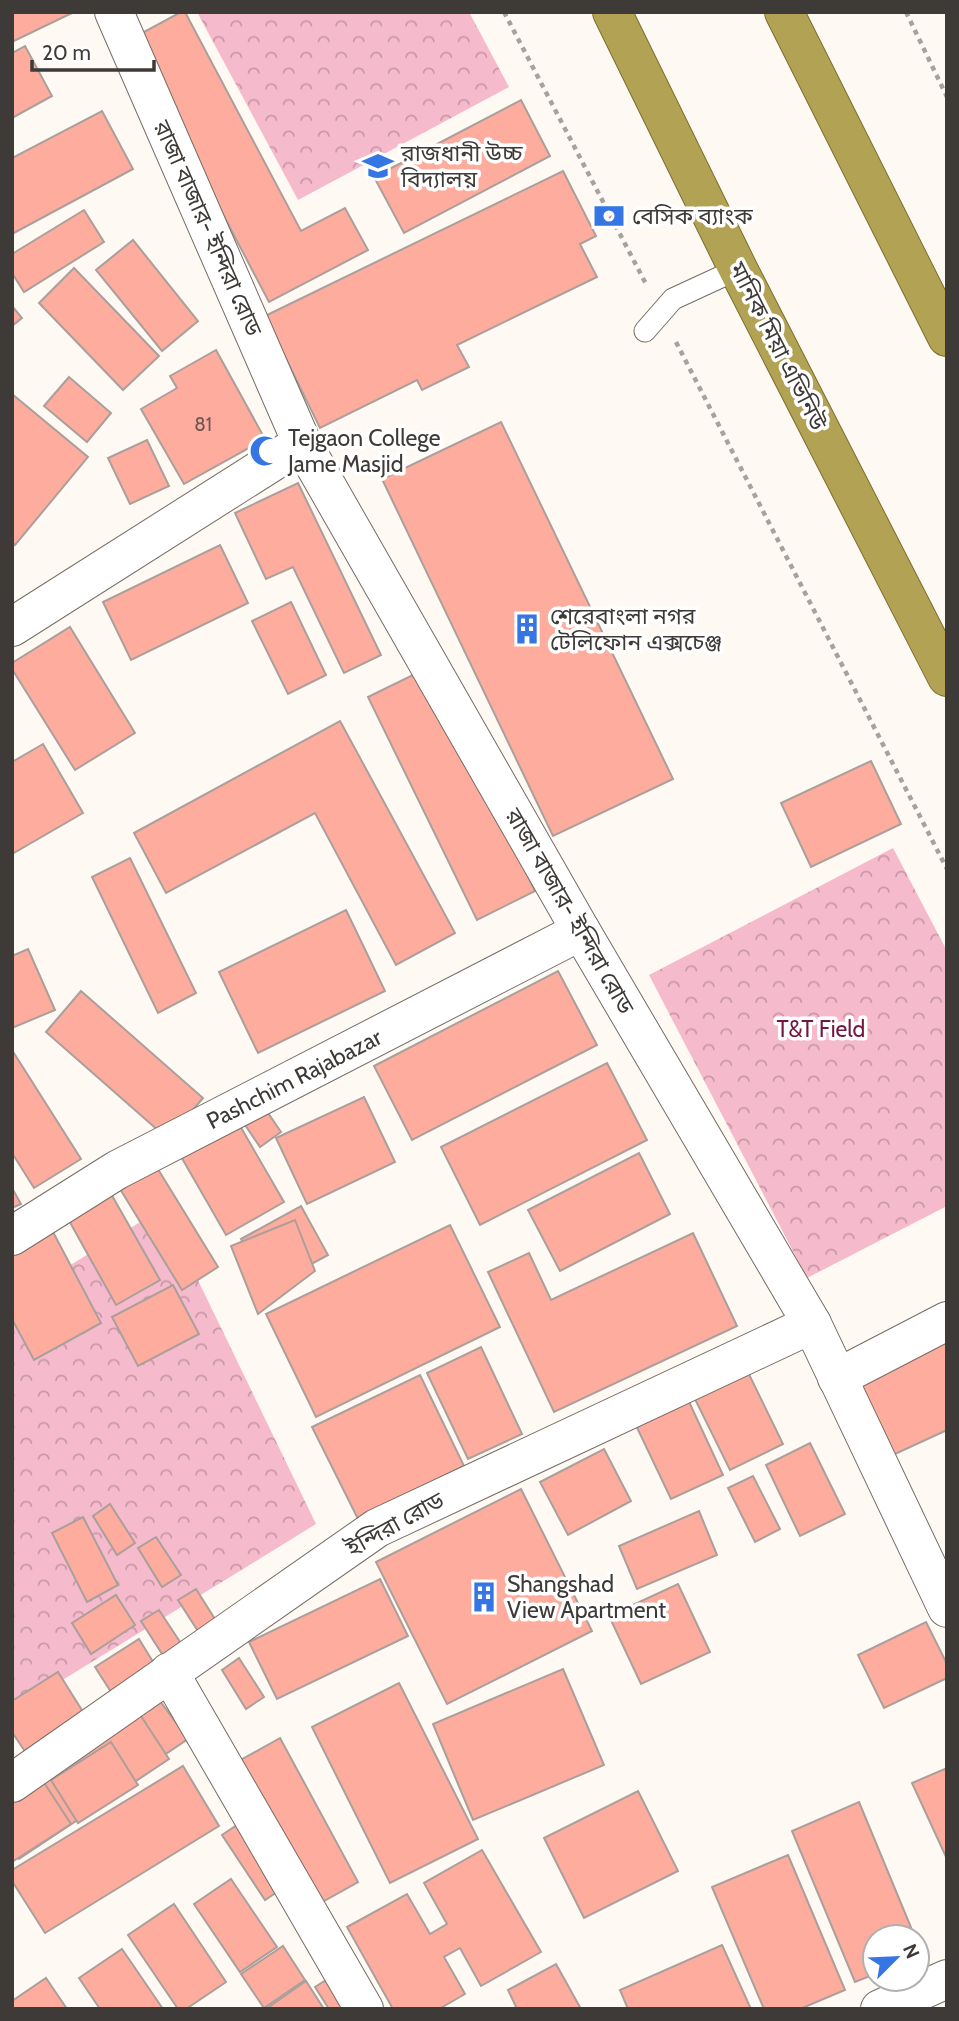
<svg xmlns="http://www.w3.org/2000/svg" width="959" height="2021" viewBox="0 0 959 2021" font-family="Cabin,'Noto Sans Bengali',sans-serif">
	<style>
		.park { fill: url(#park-crowns) }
		.building { fill: #fdac9d; stroke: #ab9f9c; stroke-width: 2 }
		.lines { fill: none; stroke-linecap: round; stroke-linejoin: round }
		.service-casing { stroke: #756d66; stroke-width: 23 }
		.minor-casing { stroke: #756d66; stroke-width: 40 }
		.trunk-casing { stroke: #7d6e2e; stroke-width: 40 }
		.path { stroke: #a7a29e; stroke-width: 4.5; stroke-dasharray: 5 5; stroke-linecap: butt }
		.service { stroke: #fff; stroke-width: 21 }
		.minor { stroke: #fff; stroke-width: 38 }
		.trunk { stroke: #b2a254; stroke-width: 38 }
		.labels { text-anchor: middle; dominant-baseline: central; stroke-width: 7; stroke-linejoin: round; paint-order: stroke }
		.number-label { font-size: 19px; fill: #6e5650 }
		.poi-label { font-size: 23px; fill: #3e3a37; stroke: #fff; text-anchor: start }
		.street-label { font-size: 23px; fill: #3e3a37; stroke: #fff }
		.park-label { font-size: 23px; fill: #721740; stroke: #fff }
	</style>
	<defs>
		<pattern id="park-crowns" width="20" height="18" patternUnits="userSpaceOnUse" patternTransform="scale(1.75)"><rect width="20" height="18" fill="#f5bacc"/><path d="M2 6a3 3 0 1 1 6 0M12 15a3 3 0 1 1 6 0" fill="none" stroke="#c898a6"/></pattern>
	</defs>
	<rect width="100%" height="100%" fill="#fff9f4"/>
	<!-- park -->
	<g class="park">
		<path d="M197,12H469L509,87L298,200Z"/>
		<path d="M893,848L947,951V1206L807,1278L649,975Z"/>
		<path d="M163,1208L316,1524L12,1711V1301Z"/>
	</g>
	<!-- building -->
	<g class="building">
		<path d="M12,12H74L12,42Z"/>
		<path d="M181,12H185L301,231L345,208L368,250L269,302L131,39Z"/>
		<path d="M25,46L52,96L12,118V53Z"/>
		<path d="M521,100L550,156L404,233L374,177Z"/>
		<path d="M102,111L133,169L12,234V158Z"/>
		<path d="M563,171L596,236L580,244L597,277L457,345L469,367L422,390L417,380L320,428L265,316Z"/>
		<path d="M84,210L104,242L24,292L12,273V254Z"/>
		<path d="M133,240L198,321L162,351L96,270Z"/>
		<path d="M74,268L159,356L123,390L39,303Z"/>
		<path d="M12,306L22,318L12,326Z"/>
		<path d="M216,350L265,439L184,484L141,409L177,388L170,376Z"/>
		<path d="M69,377L111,413L87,442L44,406Z"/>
		<path d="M12,394L88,457L15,545L12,542Z"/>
		<path d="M501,422L673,779L553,836L382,479Z"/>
		<path d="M147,440L169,486L130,504L108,458Z"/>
		<path d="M298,483L381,655L344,673L293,567L266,579L235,513Z"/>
		<path d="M220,545L248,603L131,660L103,602Z"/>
		<path d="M291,602L326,675L288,694L252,621Z"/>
		<path d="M70,627L135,733L75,770L12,669V663Z"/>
		<path d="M427,668L535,891L477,920L368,697Z"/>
		<path d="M340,721L455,933L396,965L315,813L166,893L134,833Z"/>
		<path d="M43,744L83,813L12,854V762Z"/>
		<path d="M871,761L901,824L811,867L781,803Z"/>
		<path d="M130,858L196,993L158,1013L92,877Z"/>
		<path d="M346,910L385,991L258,1053L219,972Z"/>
		<path d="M28,949L55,1010L12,1028V956Z"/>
		<path d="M558,971L597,1045L412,1140L374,1066Z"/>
		<path d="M81,991L203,1098L168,1139L46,1032Z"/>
		<path d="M12,1050L81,1159L34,1188L12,1153Z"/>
		<path d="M607,1063L647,1140L480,1225L441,1147Z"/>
		<path d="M364,1097L395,1162L307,1204L276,1138Z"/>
		<path d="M262,1104L281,1132L260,1147L241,1119Z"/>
		<path d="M236,1119L284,1202L226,1235L179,1153Z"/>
		<path d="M639,1153L670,1214L560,1271L528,1210Z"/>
		<path d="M153,1161L218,1267L182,1290L117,1184Z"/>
		<path d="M12,1188L21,1204L12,1208Z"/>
		<path d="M110,1192L160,1280L116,1305L67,1217Z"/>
		<path d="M301,1206L328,1255L267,1288L241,1239Z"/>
		<path d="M295,1220L315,1271L258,1314L231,1246Z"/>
		<path d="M450,1225L500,1327L316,1417L266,1314Z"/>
		<path d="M53,1232L101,1323L34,1360L12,1319V1253Z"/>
		<path d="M693,1233L737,1326L554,1412L488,1272L529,1253L551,1300Z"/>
		<path d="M173,1285L199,1334L138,1366L112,1317Z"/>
		<path d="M947,1329V1430L880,1461L840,1375Z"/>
		<path d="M481,1347L522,1434L468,1459L427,1373Z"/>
		<path d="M743,1362L783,1444L730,1470L690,1389Z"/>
		<path d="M420,1375L464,1466L358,1519L312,1427Z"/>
		<path d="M684,1391L723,1475L671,1499L631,1415Z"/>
		<path d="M810,1443L845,1514L800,1536L766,1465Z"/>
		<path d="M604,1449L631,1501L568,1535L540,1482Z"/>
		<path d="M753,1476L780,1529L755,1542L728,1488Z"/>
		<path d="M521,1489L592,1631L447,1704L376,1562Z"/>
		<path d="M110,1504L135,1543L117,1555L93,1516Z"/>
		<path d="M699,1511L717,1555L637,1589L619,1546Z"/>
		<path d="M83,1517L118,1585L87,1602L52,1533Z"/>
		<path d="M156,1537L181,1575L162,1587L138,1548Z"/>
		<path d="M380,1579L408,1636L277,1699L249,1642Z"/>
		<path d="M678,1584L710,1652L641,1684L609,1616Z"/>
		<path d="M196,1589L220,1627L203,1639L178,1600Z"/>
		<path d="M116,1595L135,1625L91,1654L72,1623Z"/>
		<path d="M159,1610L184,1648L166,1660L141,1621Z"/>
		<path d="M926,1622L947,1664V1678L884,1708L858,1655Z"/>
		<path d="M139,1639L158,1670L115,1698L95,1667Z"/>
		<path d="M239,1658L264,1697L246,1709L222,1670Z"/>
		<path d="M563,1669L604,1765L473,1820L433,1724Z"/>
		<path d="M58,1672L85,1715L26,1753L12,1732V1701Z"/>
		<path d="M399,1683L478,1839L390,1883L312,1727Z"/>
		<path d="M157,1697L188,1739L139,1772L111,1728Z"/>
		<path d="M139,1713L169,1759L19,1859L12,1849V1798Z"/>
		<path d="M280,1738L358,1882L317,1905L239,1761Z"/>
		<path d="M111,1742L138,1785L78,1823L51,1780Z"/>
		<path d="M183,1766L219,1826L45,1933L12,1881V1870Z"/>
		<path d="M947,1768V1859L912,1783Z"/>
		<path d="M43,1781L71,1824L12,1862V1801Z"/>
		<path d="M638,1791L678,1871L584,1918L544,1838Z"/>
		<path d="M859,1802L915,1937H875V1974L855,1982L792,1831Z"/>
		<path d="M243,1821L286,1886L265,1900L222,1835Z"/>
		<path d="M482,1850L541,1952L481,1986L460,1948L444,1957L465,1994L439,2009H393L347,1927L407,1894L430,1934L447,1924L424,1883Z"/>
		<path d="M788,1855L845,1990L800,2009H764L712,1887Z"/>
		<path d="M231,1879L277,1947L240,1972L194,1904Z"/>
		<path d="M174,1904L226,1982L186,2009H178L128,1935Z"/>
		<path d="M722,1945L751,2009H628L620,1990Z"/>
		<path d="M283,1946L305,1980L264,2008L241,1974Z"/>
		<path d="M122,1949L163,2009H100L79,1978Z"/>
		<path d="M556,1964L581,2009H517L508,1990Z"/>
		<path d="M334,1975L355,2009H329L315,1987Z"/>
		<path d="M46,1978L67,2009H12V2001Z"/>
		<path d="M306,1981L324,2009H266Z"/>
	</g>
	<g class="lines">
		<!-- service casing -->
		<g class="service-casing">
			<path id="service" d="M645,331L673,299L738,269"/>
		</g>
		<!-- minor casing -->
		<g class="minor-casing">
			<g id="minor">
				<path d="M114,12L302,443"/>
				<path d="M12,627L302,443L581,931L812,1324L947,1608"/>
				<path d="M12,1236L117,1170L581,931"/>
				<path d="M837,1378L947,1321"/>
				<path d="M169,1672L364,2009"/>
				<path d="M12,1783L377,1528L812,1324"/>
				<path d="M880,2009L947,1979"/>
			</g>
		</g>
		<!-- trunk casing -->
		<g class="trunk-casing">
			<g id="trunk">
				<path d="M612,12L738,269L947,677"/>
				<path d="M784,12L947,337"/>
			</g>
		</g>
		<!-- path -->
		<g class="path">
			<path d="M504,12L646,284"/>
			<path d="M906,12L947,97"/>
			<path d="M676,342L947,869"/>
		</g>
		<!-- service -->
		<use href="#service" class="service"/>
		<!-- minor -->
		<use href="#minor" class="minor"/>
		<!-- trunk -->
		<use href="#trunk" class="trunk"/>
	</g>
	<!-- icons -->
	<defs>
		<g id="school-bare" transform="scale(2.415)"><path d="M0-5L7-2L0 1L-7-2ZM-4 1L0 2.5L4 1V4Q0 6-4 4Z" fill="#3576e4" stroke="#fff" stroke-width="2.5" paint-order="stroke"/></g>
		<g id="bank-bare" transform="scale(2.415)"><path d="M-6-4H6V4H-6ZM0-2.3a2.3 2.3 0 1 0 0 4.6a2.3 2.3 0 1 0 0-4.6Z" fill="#3576e4" stroke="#fff" stroke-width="2.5" paint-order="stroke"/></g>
		<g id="mosque-bare" transform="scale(2.415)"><path d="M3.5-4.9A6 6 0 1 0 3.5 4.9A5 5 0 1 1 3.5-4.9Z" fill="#3576e4" stroke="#fff" stroke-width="2.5" paint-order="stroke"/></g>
		<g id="building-bare" transform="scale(2.415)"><path d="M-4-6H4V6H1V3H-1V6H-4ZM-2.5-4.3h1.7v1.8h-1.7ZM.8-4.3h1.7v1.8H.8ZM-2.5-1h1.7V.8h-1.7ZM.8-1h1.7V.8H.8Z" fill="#3576e4" stroke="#fff" stroke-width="2.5" paint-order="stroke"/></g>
	</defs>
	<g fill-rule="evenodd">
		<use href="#school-bare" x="378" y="166"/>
		<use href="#bank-bare" x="609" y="216"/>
		<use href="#mosque-bare" x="265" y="451"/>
		<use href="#building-bare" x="527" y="629"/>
		<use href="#building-bare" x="484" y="1597"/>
	</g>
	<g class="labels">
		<!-- number labels -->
		<g class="number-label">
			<text x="203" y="424">81</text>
		</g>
		<!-- poi labels -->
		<g class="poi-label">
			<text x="401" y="153">রাজধানী উচ্চ<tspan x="401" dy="26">বিদ্যালয়</tspan></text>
			<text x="632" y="216">বেসিক ব্যাংক</text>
			<text x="288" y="438">Tejgaon College<tspan x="288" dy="26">Jame Masjid</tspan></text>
			<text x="550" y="616">শেরেবাংলা নগর<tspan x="550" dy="26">টেলিফোন এক্সচেঞ্জ</tspan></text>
			<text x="507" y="1584">Shangshad<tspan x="507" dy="26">View Apartment</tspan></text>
		</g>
		<!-- street labels -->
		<g class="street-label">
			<text transform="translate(208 228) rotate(66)">রাজা বাজার- ইন্দিরা রোড</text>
			<text transform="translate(778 346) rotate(63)">মানিক মিয়া এভিনিউ</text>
			<text transform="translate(570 911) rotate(60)">রাজা বাজার- ইন্দিরা রোড</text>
			<text transform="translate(294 1079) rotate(-27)">Pashchim Rajabazar</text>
			<text transform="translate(395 1524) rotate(-29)">ইন্দিরা রোড</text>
		</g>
		<!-- park labels -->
		<g class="park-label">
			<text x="821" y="1029">T&amp;T Field</text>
		</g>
	</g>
	<!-- border -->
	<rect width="959" height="2021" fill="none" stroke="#3e3a37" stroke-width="28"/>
	<!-- north arrow -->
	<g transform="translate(896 1958) rotate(66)"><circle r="33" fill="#ffffff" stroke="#b2b0af" stroke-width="2"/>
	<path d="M0-5L12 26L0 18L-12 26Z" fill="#3576e4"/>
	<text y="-10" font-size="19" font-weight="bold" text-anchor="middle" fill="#3e3a37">N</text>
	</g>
	<!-- scale -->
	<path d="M32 60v10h122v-10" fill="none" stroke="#3e3a37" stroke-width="3.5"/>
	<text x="42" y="60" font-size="21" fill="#3e3a37" stroke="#ffffff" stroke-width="5" paint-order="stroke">20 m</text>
</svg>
